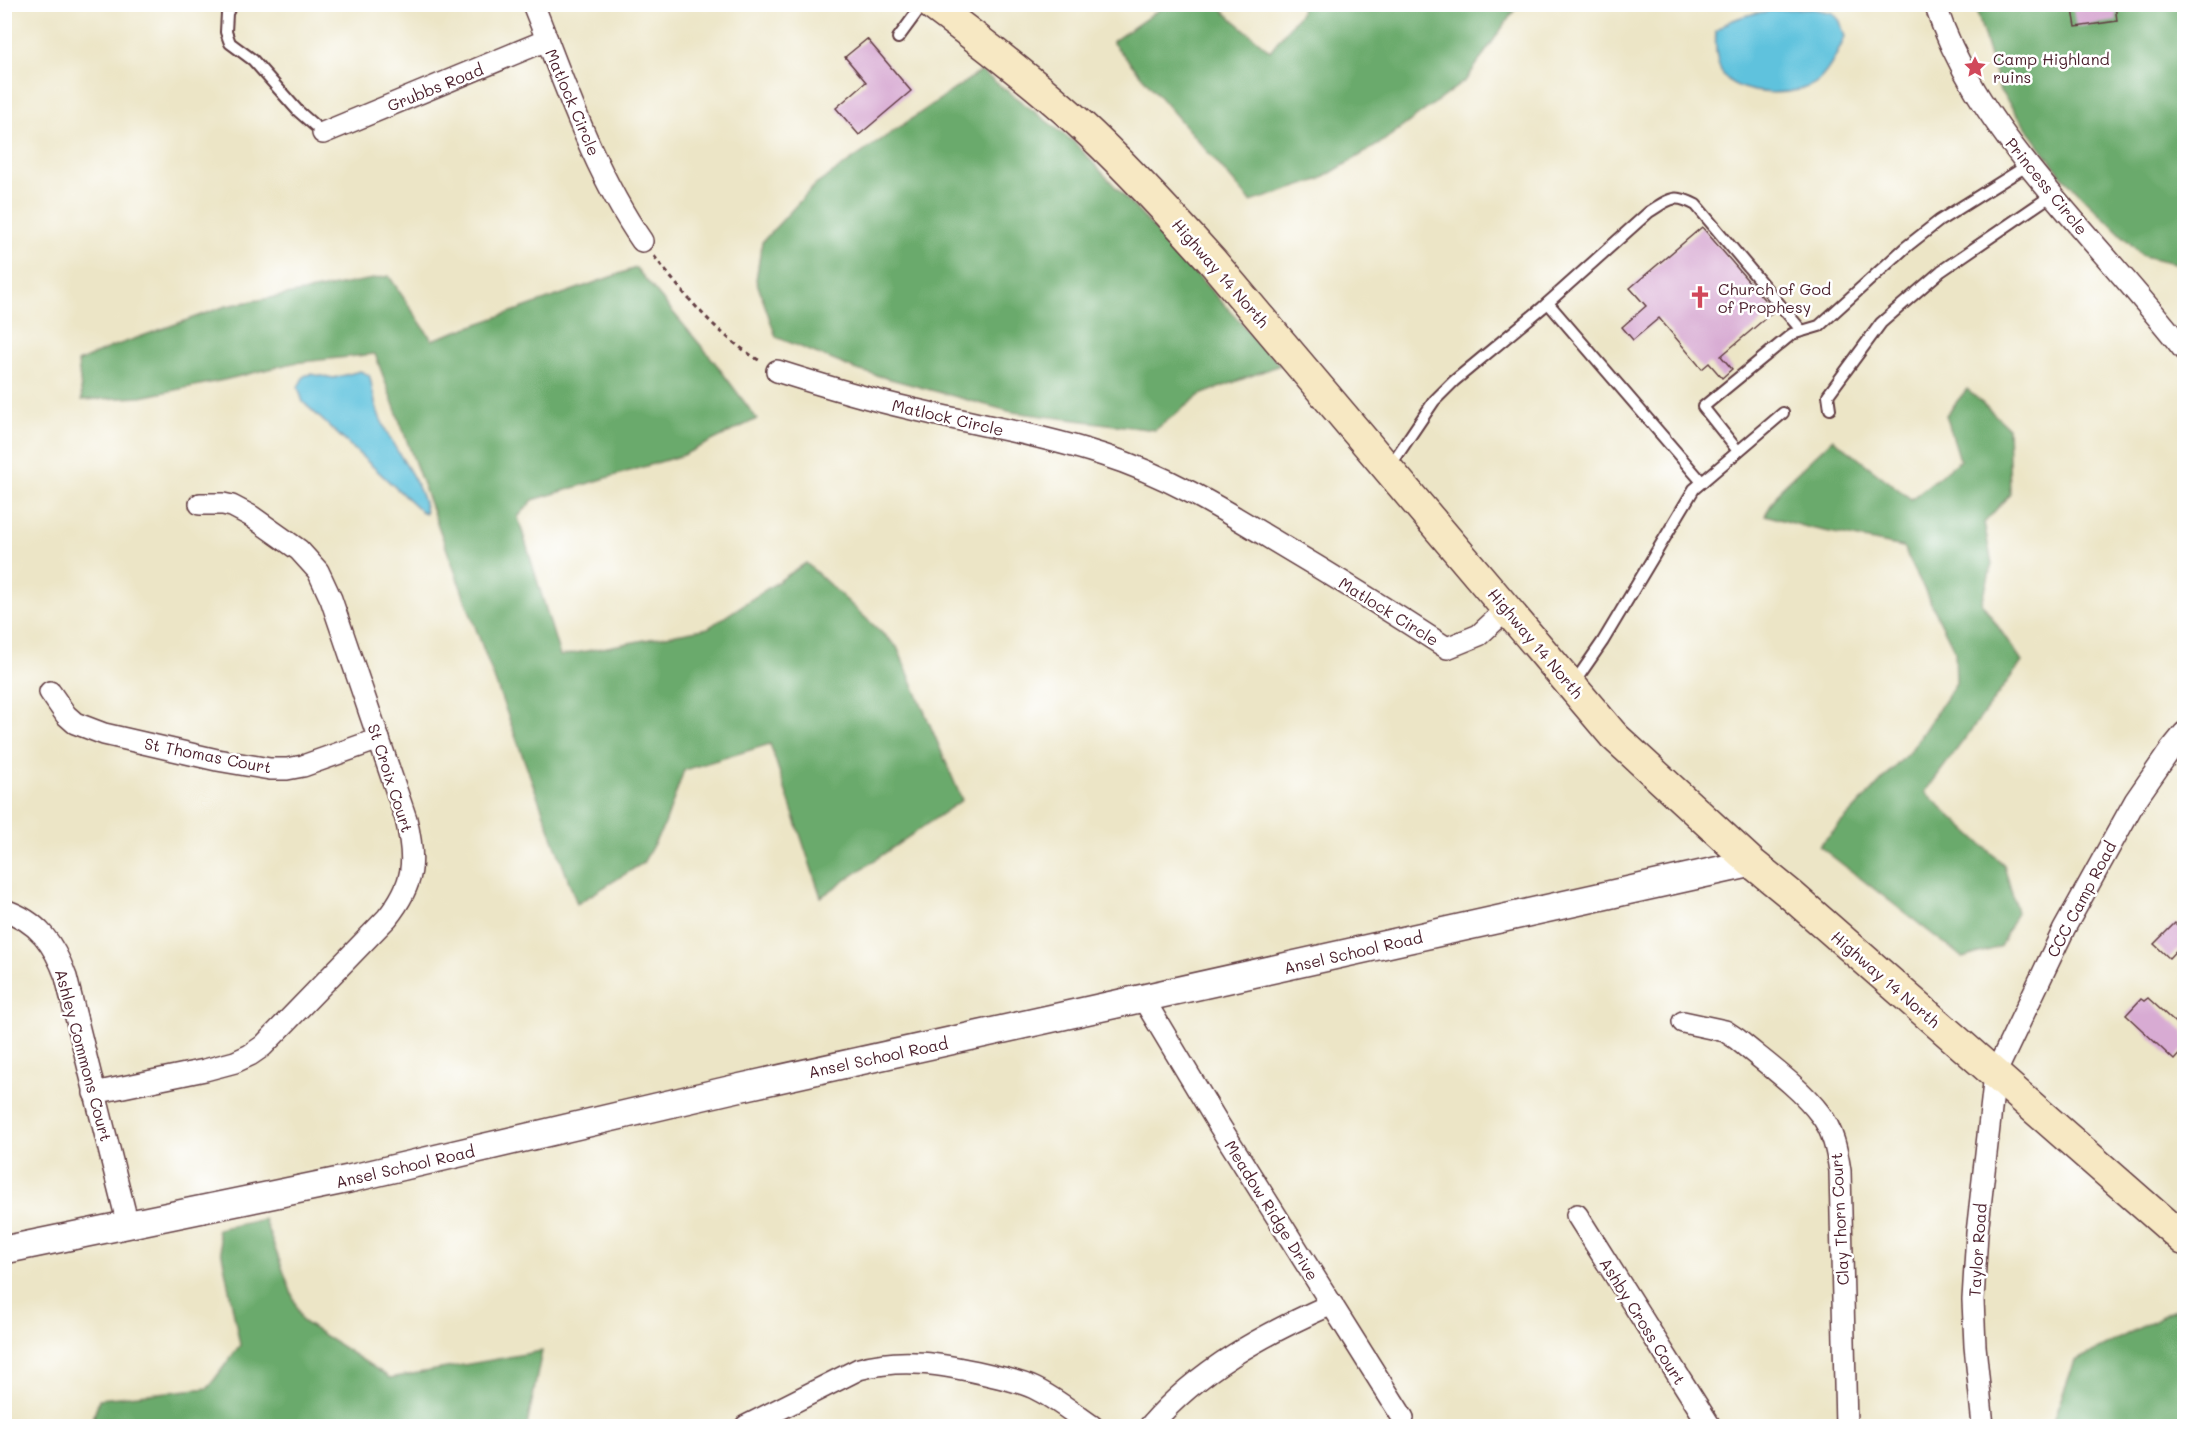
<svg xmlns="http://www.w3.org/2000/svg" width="2189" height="1431" viewBox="0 0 2189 1431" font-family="Mali,sans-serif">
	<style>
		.forest { fill: #6aaa6c; stroke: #5a644c; stroke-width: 1.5 }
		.water { fill: #5fc2dd; stroke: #547084; stroke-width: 1.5 }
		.building { fill: #d8abd3 }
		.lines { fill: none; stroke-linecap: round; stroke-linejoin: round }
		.service-casing { stroke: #623d42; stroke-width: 14 }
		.minor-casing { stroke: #623d42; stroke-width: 24 }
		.tertiary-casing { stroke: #623d42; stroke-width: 30 }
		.secondary-casing { stroke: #623d42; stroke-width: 33 }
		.path { stroke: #623d42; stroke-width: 3; stroke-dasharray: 4.5 4.5; stroke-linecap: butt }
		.service { stroke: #fff; stroke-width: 10 }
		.minor { stroke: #fff; stroke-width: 21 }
		.tertiary { stroke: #fff; stroke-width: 27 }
		.secondary { stroke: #f7e8c3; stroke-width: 30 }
		.labels { text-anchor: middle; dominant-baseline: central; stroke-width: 5; stroke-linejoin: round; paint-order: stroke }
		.poi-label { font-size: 16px; fill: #4a1f2b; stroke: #fff; text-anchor: start }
		.street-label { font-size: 16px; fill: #4a1f2b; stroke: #fff }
	</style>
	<rect width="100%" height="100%" fill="#fff"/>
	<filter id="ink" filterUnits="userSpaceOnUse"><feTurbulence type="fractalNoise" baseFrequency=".0167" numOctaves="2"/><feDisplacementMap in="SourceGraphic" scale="12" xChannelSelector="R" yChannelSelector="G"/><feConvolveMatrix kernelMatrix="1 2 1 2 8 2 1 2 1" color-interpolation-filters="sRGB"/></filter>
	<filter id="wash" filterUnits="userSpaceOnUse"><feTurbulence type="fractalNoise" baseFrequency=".008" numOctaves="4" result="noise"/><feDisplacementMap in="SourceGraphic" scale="24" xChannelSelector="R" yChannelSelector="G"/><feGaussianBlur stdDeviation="1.35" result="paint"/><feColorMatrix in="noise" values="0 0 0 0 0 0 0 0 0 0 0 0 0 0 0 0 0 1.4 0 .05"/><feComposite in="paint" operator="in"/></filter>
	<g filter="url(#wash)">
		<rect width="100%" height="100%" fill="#ece5c6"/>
		<!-- forest -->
		<g class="forest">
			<path d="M1166,5H1216L1270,51L1301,12L1302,5H1518L1466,80L1379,144L1319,180L1251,202L1112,42Z"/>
			<path d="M1975,5H2184V265L2143,256L2061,175L2000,91Z"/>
			<path d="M981,71L1074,142L1280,365L1200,395L1155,430L1012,412L857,370L776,337L756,280L762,242L814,186Z"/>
			<path d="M636,268L713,360L757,419L683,455L533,500L518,517L560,656L708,628L806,563L897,647L962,800L821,897L770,744L684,770L665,824L643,863L577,904L375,354L293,363L224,380L141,397L82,400L78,362L109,348L226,306L389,276L432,340Z"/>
			<path d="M1967,389L2008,427L2010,494L1984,523L1992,564L1982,603L2022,662L1925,792L2004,865L2017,912L2000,947L1963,958L1819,846L1911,750L1956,683L1955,651L1903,547L1810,528L1765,515L1781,488L1833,439L1911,499L1960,460L1946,415Z"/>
			<path d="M264,1219L302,1321L390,1378L542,1351L527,1426H91L99,1399L208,1388L240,1345L217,1229Z"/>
			<path d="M2176,1309L2184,1316V1426H2051L2075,1361Z"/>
		</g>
		<!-- water -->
		<g class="water">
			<path d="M1810,8L1833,13L1840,21L1845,37C1838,52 1831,68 1819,80C1800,98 1740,97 1724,76C1715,63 1715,45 1716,31C1738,10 1780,10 1810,8Z"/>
			<path d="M360,371L369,375C372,381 371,386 373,393C375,403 378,415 383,424C395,454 422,480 426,513L421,511L303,402L298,387L304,376L310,374L334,378Z"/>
		</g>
		<g id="blocks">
			<!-- building -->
			<g class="building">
				<path d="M2072,4H2115L2117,21L2076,27Z"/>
				<path d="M867,39L911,91L859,135L836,108L866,82L845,57Z"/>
				<path d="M1702,227L1774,311L1721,356L1732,369L1722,378L1709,363L1702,369L1659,318L1633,340L1622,327L1646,306L1630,288Z"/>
				<path d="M2175,923L2184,932V942L2169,958L2154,944Z"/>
				<path d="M2148,998L2184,1031V1049L2174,1060L2126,1015L2141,999L2144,1001Z"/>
			</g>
		</g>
	</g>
	<g filter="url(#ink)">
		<use href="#blocks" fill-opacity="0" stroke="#623d42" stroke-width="1.5"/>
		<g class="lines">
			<!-- service casing -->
			<g class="service-casing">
				<g id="service">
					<path d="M232,4L227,13L226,32L230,43L253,60L298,111L323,133"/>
					<path d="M898,38L923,4"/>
					<path d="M1548,303L1702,482"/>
					<path d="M1830,409L1828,395L1881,323L1941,271L2052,195"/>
					<path d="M1738,451L1703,407L1792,334L1819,326L1906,247L1939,221L2028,165"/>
					<path d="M1390,466L1434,401L1454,381L1542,308L1649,212C1670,199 1673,193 1696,205L1802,331"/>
					<path d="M1574,683L1603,641L1694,489L1783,413"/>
				</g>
			</g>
			<!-- minor casing -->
			<g class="minor-casing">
				<g id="minor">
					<path d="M533,4C565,84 593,170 642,241"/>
					<path d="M1935,4C1955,66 1991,119 2031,169C2081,231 2135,288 2184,350"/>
					<path d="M323,133L547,40"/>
					<path d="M777,371C821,385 864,398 908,408C973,424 1039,434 1103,455C1164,474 1219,507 1273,540C1332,575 1390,611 1447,648L1479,635L1507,609"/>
					<path d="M50,692L66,715L75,723L104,734L217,760L270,769H287L303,766L379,739"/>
					<path d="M4,910C38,921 54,944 66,977L128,1225"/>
					<path d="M1144,1000L1219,1125L1403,1418"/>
					<path d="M1683,1022L1725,1031L1737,1039C1763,1061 1800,1087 1820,1114C1833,1130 1837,1151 1840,1171L1846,1426"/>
					<path d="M94,1093L205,1070L235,1062L250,1055L263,1046L387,918C415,883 416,861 406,819L331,599L318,571L299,550L251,516L232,506L223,504H200"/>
					<path d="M1577,1215L1710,1426"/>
					<path d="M746,1426L859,1369C902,1357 943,1364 986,1374C1002,1378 1019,1381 1034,1388C1055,1398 1073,1413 1092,1426"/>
					<path d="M1150,1426C1199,1369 1264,1334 1332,1304"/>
					<path d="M1983,1426L1975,1346L1973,1300L1977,1233L1995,1074L2064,929L2135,801L2171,749L2184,733"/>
				</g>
			</g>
			<!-- tertiary casing -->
			<g class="tertiary-casing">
				<path id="tertiary" d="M4,1250L349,1179L729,1090L1752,863"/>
			</g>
			<!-- secondary casing -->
			<g class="secondary-casing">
				<path id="secondary" d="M931,4C982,42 1032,80 1078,122C1126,166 1169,213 1212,261L1614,736L1752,863L1790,894L2184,1240"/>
			</g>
			<!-- path -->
			<path class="path" d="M654,256C685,296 718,336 762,362"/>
			<!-- service -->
			<use href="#service" class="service"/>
			<!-- minor -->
			<use href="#minor" class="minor"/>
			<!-- tertiary -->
			<use href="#tertiary" class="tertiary"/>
			<!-- secondary -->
			<use href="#secondary" class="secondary"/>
		</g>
	</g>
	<!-- icons -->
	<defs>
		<g id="sight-bare" transform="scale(1.8)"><path d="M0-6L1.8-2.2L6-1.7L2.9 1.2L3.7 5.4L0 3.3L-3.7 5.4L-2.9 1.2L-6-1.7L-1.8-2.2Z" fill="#d1495b" stroke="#fff" stroke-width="2.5" paint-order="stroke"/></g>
		<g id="church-bare" transform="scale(1.8)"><path d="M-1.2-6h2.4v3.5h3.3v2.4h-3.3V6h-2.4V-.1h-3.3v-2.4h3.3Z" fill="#d1495b" stroke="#fff" stroke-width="2.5" paint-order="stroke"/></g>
	</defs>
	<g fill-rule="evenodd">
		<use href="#sight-bare" x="1975" y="67"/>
		<use href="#church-bare" x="1700" y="297"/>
	</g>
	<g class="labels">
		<!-- poi labels -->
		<g class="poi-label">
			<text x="1993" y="58">Camp Highland<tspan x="1993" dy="18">ruins</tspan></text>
			<text x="1718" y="288">Church of God<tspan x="1718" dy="18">of Prophesy</tspan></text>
		</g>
		<!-- street labels -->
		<g class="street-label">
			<text transform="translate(435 87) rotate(-22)">Grubbs Road</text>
			<text transform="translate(573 102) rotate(67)">Matlock Circle</text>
			<text transform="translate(2047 186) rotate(51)">Princess Circle</text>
			<text transform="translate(1221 273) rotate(49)">Highway 14 North</text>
			<text transform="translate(948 417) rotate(13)">Matlock Circle</text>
			<text transform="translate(1389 611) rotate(32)">Matlock Circle</text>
			<text transform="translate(1536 643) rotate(50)">Highway 14 North</text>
			<text transform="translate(208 755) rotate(11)">St Thomas Court</text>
			<text transform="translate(391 778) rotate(72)">St Croix Court</text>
			<text transform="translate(2081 899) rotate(-62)">CCC Camp Road</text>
			<text transform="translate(1353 952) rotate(-13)">Ansel School Road</text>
			<text transform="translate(1886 979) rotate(41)">Highway 14 North</text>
			<text transform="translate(84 1055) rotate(75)">Ashley Commons Court</text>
			<text transform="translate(878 1057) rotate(-12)">Ansel School Road</text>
			<text transform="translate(405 1166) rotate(-13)">Ansel School Road</text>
			<text transform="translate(1272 1210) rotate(58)">Meadow Ridge Drive</text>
			<text transform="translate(1839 1219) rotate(-93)">Clay Thorn Court</text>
			<text transform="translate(1977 1250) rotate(-86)">Taylor Road</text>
			<text transform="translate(1643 1321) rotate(58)">Ashby Cross Court</text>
		</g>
	</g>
	<!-- margin -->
	<rect width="2189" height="1431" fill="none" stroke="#fff" stroke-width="24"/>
</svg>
